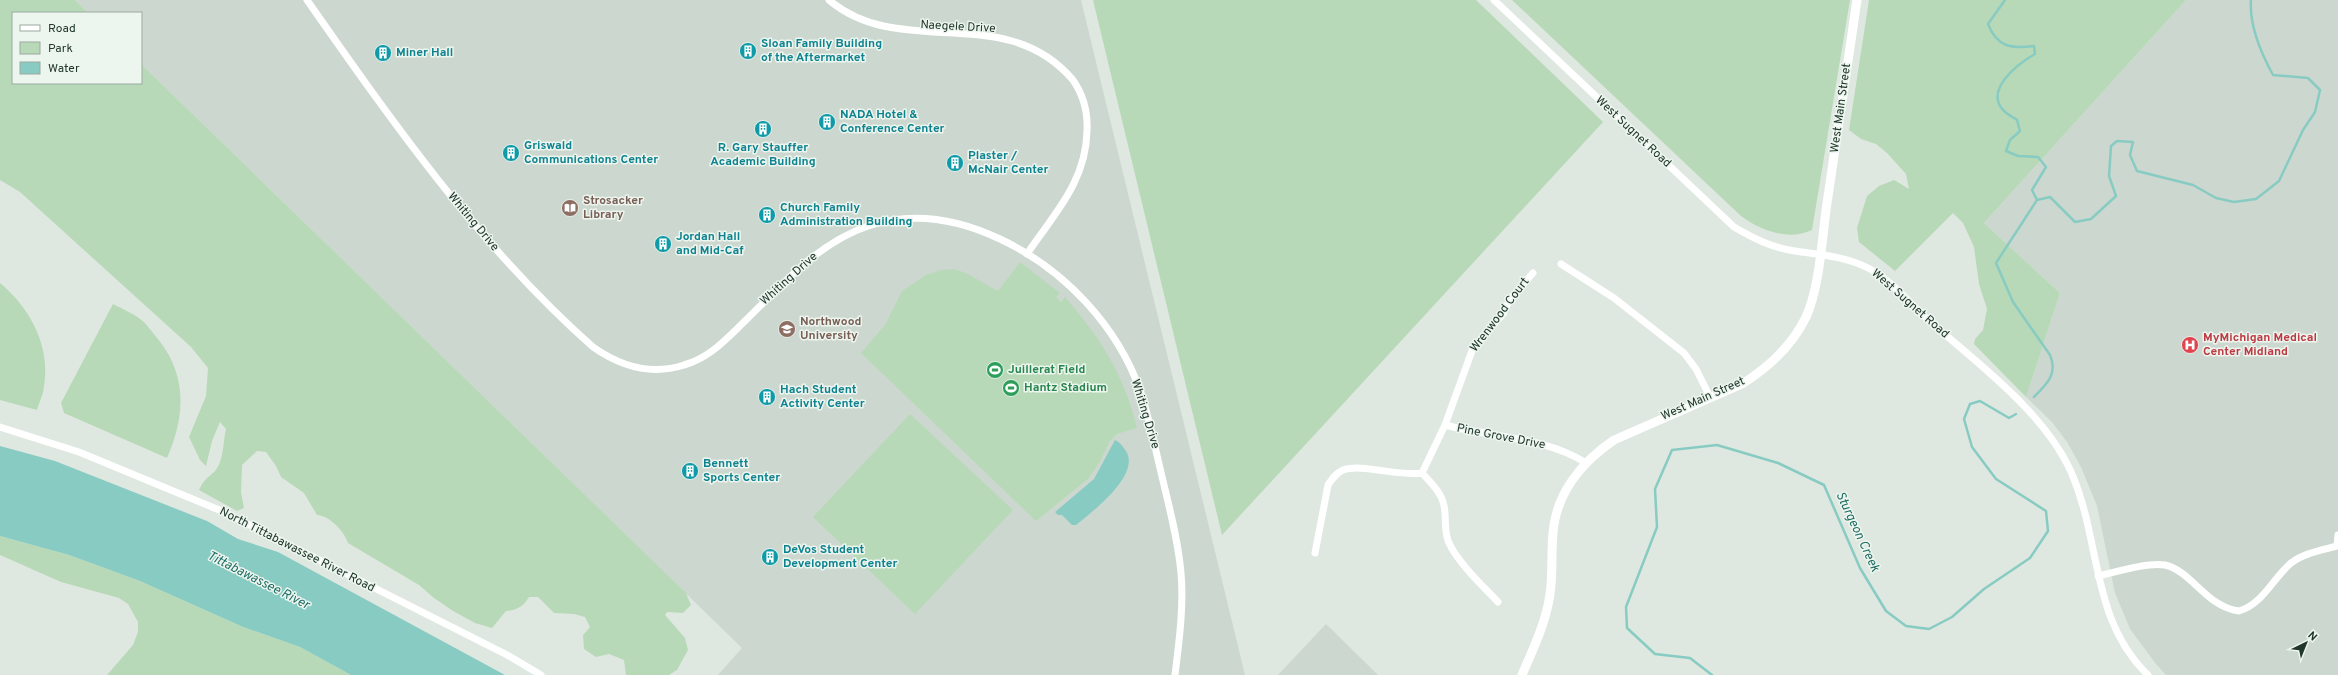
<svg xmlns="http://www.w3.org/2000/svg" width="2338" height="675" viewBox="0 0 2338 675" font-family="Overpass,sans-serif">
	<style>
		.built { fill: #ccd8cf }
		.green { fill: #b8d9b7 }
		.water { fill: #88cbc2 }
		.lines { fill: none; stroke-linecap: round; stroke-linejoin: round }
		.stream { stroke: #88cbc2; stroke-width: 2.5 }
		.minor { stroke: #fff; stroke-width: 7 }
		.tertiary { stroke: #fff; stroke-width: 9 }
		.labels { text-anchor: middle; dominant-baseline: central; stroke-width: 3; stroke-linejoin: round; paint-order: stroke }
		.street-label { font-size: 12px; fill: #20372a; stroke: #edf5ef }
		.culture-label { font-size: 12px; font-weight: bold; fill: #0d838f; stroke: #edf5ef; text-anchor: start }
		.education-label { font-size: 12px; font-weight: bold; fill: #785e54; stroke: #edf5ef; text-anchor: start }
		.health-label { font-size: 12px; font-weight: bold; fill: #be3a42; stroke: #edf5ef; text-anchor: start }
		.leisure-label { font-size: 12px; font-weight: bold; fill: #27864d; stroke: #edf5ef; text-anchor: start }
		.water-label { font-size: 13px; font-style: italic; fill: #1f6e65; stroke: #edf5ef }
	</style>
	<rect width="100%" height="100%" fill="#dee8e0"/>
	<!-- built -->
	<g class="built">
		<path d="M75,0H1081L1245,675H718L742,648L141,64V13H88Z"/>
		<path d="M2186,0H2338V675H2166L2156,664L2130,629L2115,593L2097,506L2081,467L2067,442L2052,422L2026,397L2060,293L1984,223Z"/>
		<path d="M1326,624L1378,675H1278Z"/>
	</g>
	<!-- green -->
	<g class="green">
		<path d="M0,0H75L88,13H13V83H141V64L686,593L691,605L683,613L667,612L665,615L685,638L688,650L677,670L669,675H626L624,660L609,654L596,657L584,649L583,635L590,627L585,617L574,614L554,613L538,597H529C523,607 517,610 506,611L492,628L475,623L453,611L434,598L419,585L348,543C344,531 330,516 317,515L304,493L281,477L276,466L266,452L257,451L242,465L241,492L244,508L237,511L199,490C205,478 207,479 215,471C224,461 223,441 226,429L220,422L212,441L206,466L200,460L189,437L206,396L208,368L191,347L20,192L0,180Z"/>
		<path d="M1093,0H1476L1603,122L1222,535Z"/>
		<path d="M1512,0H1850L1812,230C1789,241 1761,231 1741,216Z"/>
		<path d="M1869,0H2186L1984,223L2060,293L2026,397L1974,344L1975,339L1983,330L1987,309L1979,284L1974,247L1963,223L1953,213L1895,271L1859,242L1857,228L1867,196L1879,186L1894,180L1909,189L1906,174L1887,153L1876,144L1861,139L1849,130Z"/>
		<path d="M1020,262L1060,293L1056,297L1061,302L1065,297C1101,339 1124,374 1137,428L1117,434L1109,442L1101,460L1089,478L1036,521L861,353L885,325L902,291L926,275L941,270L954,269L966,273L998,291Z"/>
		<path d="M0,283C30,308 51,346 44,387C43,395 39,403 37,410L0,400Z"/>
		<path d="M113,304C122,309 133,313 140,319C145,322 149,328 153,333C187,371 187,413 167,458L64,413L61,403Z"/>
		<path d="M910,414L1013,510L915,614L813,517Z"/>
		<path d="M0,536L69,555L140,581L243,627L300,647L351,675H107L133,645L138,632V622L128,604L119,598L61,582L0,555Z"/>
	</g>
	<!-- water -->
	<g class="water">
		<path d="M1115,440C1120,442 1123,447 1126,451C1141,475 1092,512 1076,525H1072L1062,515H1058L1055,512L1094,479Z"/>
		<path d="M0,446L55,461L207,521L238,539L278,552L505,675H351L300,647L243,627L140,581L69,555L0,536Z"/>
	</g>
	<g class="lines">
		<!-- stream -->
		<g class="stream">
			<path d="M2005,0L1988,24C1997,47 2011,49 2034,46L2035,54C2019,63 1983,90 2004,111C2008,115 2013,117 2017,120L2020,131L2010,140L2006,151L2018,156L2038,157L2046,167L2032,190L2037,200"/>
			<path d="M2034,397C2047,384 2058,374 2050,355L2013,302L1996,263L2037,200L2050,197L2075,222L2091,219L2116,196L2109,176L2111,146L2117,141L2133,142L2130,155L2137,171L2193,185L2216,198L2234,202L2256,199L2279,181L2303,130L2315,112L2320,90L2308,78L2273,75C2261,53 2249,26 2251,0"/>
			<path d="M1712,675L1690,658L1655,654L1627,628L1626,607L1657,527L1655,489L1672,450L1717,445L1778,463L1824,485L1860,568L1886,611L1906,626L1929,629L1952,617L1984,589L2030,558L2048,531L2046,511L1996,479L1972,447L1964,419L1970,404L1980,401L2009,418L2016,414"/>
		</g>
		<!-- minor -->
		<g class="minor">
			<path d="M307,0C393,123 480,247 593,347C620,366 650,376 684,365C710,358 727,338 746,320C783,284 818,243 868,226C913,211 958,219 1000,239C1064,269 1118,326 1141,393C1149,418 1154,443 1160,468C1168,503 1178,538 1181,573C1184,606 1179,642 1175,675"/>
			<path d="M829,0C901,61 1005,0 1073,80C1084,96 1088,112 1087,131C1086,182 1054,214 1027,254"/>
			<path d="M1494,0L1734,227C1753,238 1772,248 1795,251C1820,255 1845,256 1868,268C1890,279 1909,302 1927,319C1977,363 2050,416 2074,479C2101,547 2092,621 2148,675"/>
			<path d="M1561,264L1614,298L1684,353L1696,369L1710,397"/>
			<path d="M1445,425L1473,348L1503,314L1510,299L1533,273"/>
			<path d="M0,427L79,452L224,512L509,656L541,675"/>
			<path d="M1422,473C1431,483 1442,493 1444,506C1447,519 1443,530 1449,543C1459,564 1482,585 1498,602"/>
			<path d="M1315,553L1328,485C1332,479 1336,473 1343,470C1361,463 1400,477 1422,473L1445,425C1490,437 1546,437 1586,463"/>
			<path d="M2098,576C2116,572 2148,562 2165,565C2192,571 2206,607 2239,611C2263,604 2273,578 2291,563C2304,553 2322,550 2337,546L2338,535"/>
		</g>
		<!-- tertiary -->
		<path class="tertiary" d="M1522,675C1533,649 1546,623 1550,594C1553,575 1551,554 1553,533C1556,493 1582,462 1614,440L1742,384C1769,367 1792,346 1806,317C1819,289 1822,241 1826,210C1837,140 1847,70 1857,0"/>
	</g>
	<!-- icons -->
	<defs>
		<g id="building-disc" transform="scale(0.9)"><circle r="9.5" fill="#0f9aa8" stroke="#edf5ef"/><path d="M-4-6H4V6H1V3H-1V6H-4ZM-2.5-4.3h1.7v1.8h-1.7ZM.8-4.3h1.7v1.8H.8ZM-2.5-1h1.7V.8h-1.7ZM.8-1h1.7V.8H.8Z" fill="#fff"/></g>
		<g id="library-disc" transform="scale(0.9)"><circle r="9.5" fill="#8d6e63" stroke="#edf5ef"/><path d="M-6-4Q-3-5.5-.7-3.5V5Q-3 3-6 4ZM6-4Q3-5.5 .7-3.5V5Q3 3 6 4Z" fill="#fff"/></g>
		<g id="university-disc" transform="scale(0.9)"><circle r="9.5" fill="#8d6e63" stroke="#edf5ef"/><path d="M0-5L7-2L0 1L-7-2ZM-4 1L0 2.5L4 1V4Q0 6-4 4Z" fill="#fff"/></g>
		<g id="hospital-disc" transform="scale(0.9)"><circle r="9.5" fill="#e0444e" stroke="#edf5ef"/><path d="M-5-5h3v3.5h4V-5h3V5h-3V1.5h-4V5h-3Z" fill="#fff"/></g>
		<g id="stadium-disc" transform="scale(0.9)"><circle r="9.5" fill="#2e9e5b" stroke="#edf5ef"/><path d="M0-5a6.5 5 0 1 0 0 10a6.5 5 0 1 0 0-10ZM-3.5-1.8h7v3.6h-7Z" fill="#fff"/></g>
	</defs>
	<g fill-rule="evenodd">
		<use href="#building-disc" x="748" y="51"/>
		<use href="#building-disc" x="383" y="53"/>
		<use href="#building-disc" x="827" y="122"/>
		<use href="#building-disc" x="763" y="129"/>
		<use href="#building-disc" x="511" y="153"/>
		<use href="#building-disc" x="955" y="163"/>
		<use href="#library-disc" x="570" y="208"/>
		<use href="#building-disc" x="767" y="215"/>
		<use href="#building-disc" x="663" y="244"/>
		<use href="#university-disc" x="787" y="329"/>
		<use href="#hospital-disc" x="2190" y="345"/>
		<use href="#stadium-disc" x="995" y="370"/>
		<use href="#stadium-disc" x="1011" y="388"/>
		<use href="#building-disc" x="767" y="397"/>
		<use href="#building-disc" x="690" y="471"/>
		<use href="#building-disc" x="770" y="557"/>
	</g>
	<g class="labels">
		<!-- street labels -->
		<g class="street-label">
			<text transform="translate(958 27) rotate(3)">Naegele Drive</text>
			<text transform="translate(1841 108) rotate(-82)">West Main Street</text>
			<text transform="translate(1633 132) rotate(43)">West Sugnet Road</text>
			<text transform="translate(473 222) rotate(50)">Whiting Drive</text>
			<text transform="translate(789 279) rotate(-42)">Whiting Drive</text>
			<text transform="translate(1910 304) rotate(41)">West Sugnet Road</text>
			<text transform="translate(1500 315) rotate(-53)">Wrenwood Court</text>
			<text transform="translate(1703 399) rotate(-24)">West Main Street</text>
			<text transform="translate(1145 414) rotate(73)">Whiting Drive</text>
			<text transform="translate(1501 437) rotate(11)">Pine Grove Drive</text>
			<text transform="translate(297 550) rotate(27)">North Tittabawassee River Road</text>
		</g>
		<!-- culture labels -->
		<g class="culture-label">
			<text x="761" y="44">Sloan Family Building<tspan x="761" dy="14">of the Aftermarket</tspan></text>
			<text x="396" y="53">Miner Hall</text>
			<text x="840" y="115">NADA Hotel &amp;<tspan x="840" dy="14">Conference Center</tspan></text>
			<text x="524" y="146">Griswald<tspan x="524" dy="14">Communications Center</tspan></text>
			<text x="763" y="148" text-anchor="middle">R. Gary Stauffer<tspan x="763" dy="14">Academic Building</tspan></text>
			<text x="968" y="156">Plaster /<tspan x="968" dy="14">McNair Center</tspan></text>
			<text x="780" y="208">Church Family<tspan x="780" dy="14">Administration Building</tspan></text>
			<text x="676" y="237">Jordan Hall<tspan x="676" dy="14">and Mid-Caf</tspan></text>
			<text x="780" y="390">Hach Student<tspan x="780" dy="14">Activity Center</tspan></text>
			<text x="703" y="464">Bennett<tspan x="703" dy="14">Sports Center</tspan></text>
			<text x="783" y="550">DeVos Student<tspan x="783" dy="14">Development Center</tspan></text>
		</g>
		<!-- education labels -->
		<g class="education-label">
			<text x="583" y="201">Strosacker<tspan x="583" dy="14">Library</tspan></text>
			<text x="800" y="322">Northwood<tspan x="800" dy="14">University</tspan></text>
		</g>
		<!-- health labels -->
		<g class="health-label">
			<text x="2203" y="338">MyMichigan Medical<tspan x="2203" dy="14">Center Midland</tspan></text>
		</g>
		<!-- leisure labels -->
		<g class="leisure-label">
			<text x="1008" y="370">Juillerat Field</text>
			<text x="1024" y="388">Hantz Stadium</text>
		</g>
		<!-- water labels -->
		<g class="water-label">
			<text transform="translate(1857 532) rotate(65)">Sturgeon Creek</text>
			<text transform="translate(258 581) rotate(27)">Tittabawassee River</text>
		</g>
	</g>
	<!-- legend -->
	<rect x="12" y="12" width="130" height="72" fill="#edf5ef" stroke="#9ba9a0"/>
	<rect x="20" y="25" width="20" height="6" fill="#ffffff" stroke="#9ba9a0"/>
	<text x="48" y="32" font-size="12" fill="#20372a">Road</text>
	<rect x="20" y="42" width="20" height="12" fill="#b8d9b7" stroke="#9ba9a0"/>
	<text x="48" y="52" font-size="12" fill="#20372a">Park</text>
	<rect x="20" y="62" width="20" height="12" fill="#88cbc2" stroke="#9ba9a0"/>
	<text x="48" y="72" font-size="12" fill="#20372a">Water</text>
	<!-- north arrow -->
	<g transform="translate(2306 643) rotate(43)" stroke="#edf5ef" stroke-width="3" paint-order="stroke">
	<path d="M0-3L7 15L0 10L-7 15Z" fill="#20372a"/>
	<text y="-6" font-size="11" font-weight="bold" text-anchor="middle" fill="#20372a">N</text>
	</g>
</svg>
